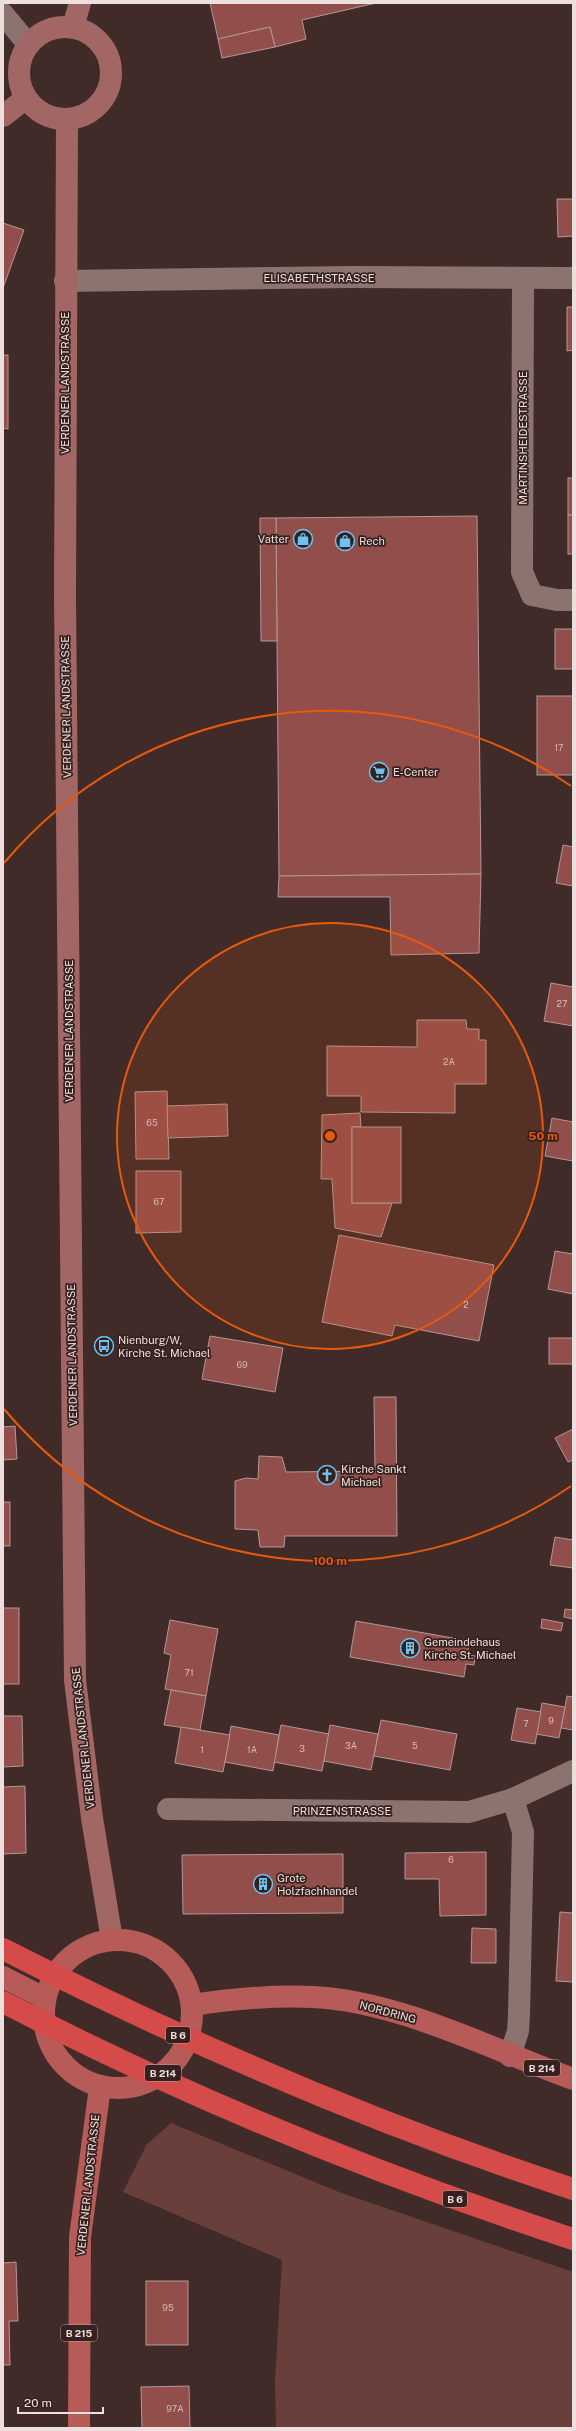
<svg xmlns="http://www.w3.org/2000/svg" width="576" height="2431" viewBox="0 0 576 2431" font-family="'Public Sans',sans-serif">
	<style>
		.green { fill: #693f3c }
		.building { fill: #924e4a; stroke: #b39896 }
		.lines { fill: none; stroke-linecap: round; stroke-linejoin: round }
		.street { stroke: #8c7370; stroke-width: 22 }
		.secondary { stroke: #a26765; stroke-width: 22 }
		.primary { stroke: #b75b59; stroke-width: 22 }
		.highway { stroke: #d44b4a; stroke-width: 22 }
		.ring { fill: none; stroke: #e8590c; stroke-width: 2 }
		.labels { text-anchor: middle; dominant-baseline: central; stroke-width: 3.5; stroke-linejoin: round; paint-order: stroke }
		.number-label { font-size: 9px; fill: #d6bbb8 }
		.shield { fill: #36211f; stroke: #b6a6a4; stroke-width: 1 }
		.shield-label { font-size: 10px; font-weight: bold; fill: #eddfdd }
		.street-label { font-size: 11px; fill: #eddfdd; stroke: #36211f }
		.poi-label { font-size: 11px; fill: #eddfdd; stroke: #36211f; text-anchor: start }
		.centre { fill: #e8590c; stroke: #36211f; stroke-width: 2 }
		.ring-label { font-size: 12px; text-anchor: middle; font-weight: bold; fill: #e8590c; stroke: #36211f; stroke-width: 3.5; stroke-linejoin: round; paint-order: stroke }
	</style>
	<rect width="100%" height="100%" fill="#402b29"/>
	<!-- green -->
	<path class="green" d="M171,2123L339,2192L573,2272V2428H276L275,2380L282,2260L123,2192L147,2144Z"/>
	<!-- building -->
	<g class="building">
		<path d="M210,3H376L302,20L306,39L275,47L270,27L218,39Z"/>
		<path d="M270,27L275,47L222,58L218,39Z"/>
		<path d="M557,199H573V236L558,237Z"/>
		<path d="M3,223L24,230L3,288Z"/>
		<path d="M567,307H573V350L567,351Z"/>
		<path d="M3,355H8V429L3,428Z"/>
		<rect x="568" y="478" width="5" height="37"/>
		<rect x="568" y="515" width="5" height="39"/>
		<path d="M477,516L481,874L279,876L276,518Z"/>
		<path d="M260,518H276L277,641H261Z"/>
		<rect x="555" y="629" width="18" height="40"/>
		<rect x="537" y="696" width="36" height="79"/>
		<path d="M563,845L573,847V886L556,883Z"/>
		<path d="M481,874L479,953L391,955L390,897H278L279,876Z"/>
		<path d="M551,983L573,987V1026L544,1021Z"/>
		<path d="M417,1020H466L467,1029H479V1040H486V1084H455V1113L361,1112V1096H327V1046L417,1047Z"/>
		<path d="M167,1091L169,1159H136L135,1092Z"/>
		<path d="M227,1104L228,1136L168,1138L167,1106Z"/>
		<path d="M360,1113L361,1127H352V1203H392L381,1237L335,1228L332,1179H321L322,1115Z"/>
		<path d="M552,1118L573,1122V1161L545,1156Z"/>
		<rect x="352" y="1127" width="49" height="76"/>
		<path d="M136,1171H181V1232L136,1233Z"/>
		<path d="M339,1235L494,1265L479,1341L395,1325L392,1336L322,1322Z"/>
		<path d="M555,1251L573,1254V1294L548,1289Z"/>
		<path d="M210,1336L283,1348L275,1392L202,1379Z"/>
		<rect x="549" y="1338" width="24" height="26"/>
		<path d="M374,1397H396L397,1536H285L284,1547H260L258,1530L235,1529V1481L246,1478L258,1479L259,1456L282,1457L286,1472L375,1471Z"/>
		<path d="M15,1426L17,1459L3,1460V1427Z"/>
		<path d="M573,1429V1460L568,1462L555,1438Z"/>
		<rect x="3" y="1502" width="7" height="44"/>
		<path d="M555,1537L573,1540V1568L550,1565Z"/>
		<rect x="3" y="1608" width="16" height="76"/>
		<path d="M565,1609L573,1610V1619L564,1617Z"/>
		<path d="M542,1619L563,1623L561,1631L541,1628Z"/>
		<path d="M170,1620L218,1629L206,1696L165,1689L171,1655L164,1653Z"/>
		<path d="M356,1621L470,1641L467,1655L475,1656L474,1665L466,1664L464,1677L350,1657Z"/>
		<path d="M171,1690L206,1696L200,1730L164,1725Z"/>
		<path d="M567,1696L573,1697V1730L561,1728Z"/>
		<path d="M542,1703L565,1707L559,1738L536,1734Z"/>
		<path d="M517,1708L541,1712L535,1744L511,1740Z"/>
		<path d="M3,1716H22L23,1766L3,1767Z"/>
		<path d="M381,1720L457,1734L450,1770L374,1756Z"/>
		<path d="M281,1725L329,1734L322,1771L274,1762Z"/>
		<path d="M330,1725L378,1734L371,1770L324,1761Z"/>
		<path d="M231,1726L279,1735L273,1771L225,1762Z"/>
		<path d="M181,1727L230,1735L223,1772L175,1763Z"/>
		<path d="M25,1786L26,1853L3,1854V1787Z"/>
		<path d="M486,1852V1915L440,1916L439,1879H405V1853Z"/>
		<path d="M343,1854V1913L183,1914L182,1855Z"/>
		<path d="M560,1912L573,1913V1982L556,1981Z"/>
		<path d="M472,1928L496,1929V1963H471Z"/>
		<path d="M16,2262L18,2321H9L10,2365H3V2263Z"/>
		<rect x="146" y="2281" width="42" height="64"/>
		<path d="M189,2386L190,2428H142L141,2387Z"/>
	</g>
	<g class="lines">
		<!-- street -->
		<g class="street">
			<path d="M3,14L28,44"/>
			<path d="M523,279L522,572L532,595L557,600H573"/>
			<path d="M65,281L351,277L573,278"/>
			<path d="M168,1809L469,1812L513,1799L573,1771"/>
			<path d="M510,2056L518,2031L519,2015L523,1832L513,1799"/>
		</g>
		<!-- secondary -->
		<g class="secondary">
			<circle cx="65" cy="73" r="46"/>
			<path d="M73,27L80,3"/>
			<path d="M3,116L26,98"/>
			<path d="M67,119L65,596L75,1680L92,1818L112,1940"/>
		</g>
		<!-- primary -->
		<g class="primary">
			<circle cx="118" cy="2014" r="74"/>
			<path d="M3,1977L44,1998"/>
			<path d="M192,2005C232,1999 273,1995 313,1997C399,2001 493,2050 573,2079"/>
			<path d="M79,2428L80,2237L100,2087"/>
		</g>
		<!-- highway -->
		<g class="highway">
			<path d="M3,1949C189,2044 375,2124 573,2189"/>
			<path d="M3,2002C186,2097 377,2175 573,2239"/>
		</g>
	</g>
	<!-- distance rings -->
	<circle cx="330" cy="1136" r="213" fill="#e8590c" fill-opacity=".12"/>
	<g class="ring">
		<circle cx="330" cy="1136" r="213"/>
		<path d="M571 1486A425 425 0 0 1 4 1409M4 863A425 425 0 0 1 571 786"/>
	</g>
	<!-- icons -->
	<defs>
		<g id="shop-ring" transform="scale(1)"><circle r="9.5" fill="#36211f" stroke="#6cc3f2" stroke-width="1.5"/><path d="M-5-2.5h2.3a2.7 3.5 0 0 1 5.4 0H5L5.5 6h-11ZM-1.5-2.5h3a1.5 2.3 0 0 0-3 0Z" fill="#6cc3f2"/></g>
		<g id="supermarket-ring" transform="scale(1)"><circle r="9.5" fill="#36211f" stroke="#6cc3f2" stroke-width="1.5"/><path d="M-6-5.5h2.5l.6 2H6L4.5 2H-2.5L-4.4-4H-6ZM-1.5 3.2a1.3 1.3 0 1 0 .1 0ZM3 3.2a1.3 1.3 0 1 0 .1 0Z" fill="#6cc3f2"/></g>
		<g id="bus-ring" transform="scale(1)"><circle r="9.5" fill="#36211f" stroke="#6cc3f2" stroke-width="1.5"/><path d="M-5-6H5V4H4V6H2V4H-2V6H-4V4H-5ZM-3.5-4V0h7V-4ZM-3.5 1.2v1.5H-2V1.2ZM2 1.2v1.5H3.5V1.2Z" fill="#6cc3f2"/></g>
		<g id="church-ring" transform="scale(1)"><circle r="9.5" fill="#36211f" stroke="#6cc3f2" stroke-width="1.5"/><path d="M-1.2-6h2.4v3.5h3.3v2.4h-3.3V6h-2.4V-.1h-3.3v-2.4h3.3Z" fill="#6cc3f2"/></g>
		<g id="building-ring" transform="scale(1)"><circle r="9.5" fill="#36211f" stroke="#6cc3f2" stroke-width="1.5"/><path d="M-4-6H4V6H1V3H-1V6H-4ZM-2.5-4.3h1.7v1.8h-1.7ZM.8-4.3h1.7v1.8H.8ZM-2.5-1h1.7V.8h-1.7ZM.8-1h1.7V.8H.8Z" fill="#6cc3f2"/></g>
	</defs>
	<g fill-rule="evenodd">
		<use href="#shop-ring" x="303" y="539"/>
		<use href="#shop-ring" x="345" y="541"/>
		<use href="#supermarket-ring" x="379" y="772"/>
		<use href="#bus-ring" x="104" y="1346"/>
		<use href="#church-ring" x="327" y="1475"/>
		<use href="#building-ring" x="410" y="1648"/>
		<use href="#building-ring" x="263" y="1884"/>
	</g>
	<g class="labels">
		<!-- number labels -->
		<g class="number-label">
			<text x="559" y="747">17</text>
			<text x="562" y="1003">27</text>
			<text x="449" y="1061">2A</text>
			<text x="152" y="1122">65</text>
			<text x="159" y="1201">67</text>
			<text x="466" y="1304">2</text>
			<text x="242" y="1364">69</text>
			<text x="189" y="1672">71</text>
			<text x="551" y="1720">9</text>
			<text x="526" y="1723">7</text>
			<text x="351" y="1745">3A</text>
			<text x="415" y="1745">5</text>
			<text x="302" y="1748">3</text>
			<text x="202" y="1749">1</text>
			<text x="252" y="1749">1A</text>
			<text x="451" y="1859">6</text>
			<text x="168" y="2307">95</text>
			<text x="175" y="2408">97A</text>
		</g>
		<!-- shield labels -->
		<g class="shield">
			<rect x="166" y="2027" width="24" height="16" rx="3"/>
			<rect x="524" y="2060" width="36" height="16" rx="3"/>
			<rect x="145" y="2065" width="36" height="16" rx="3"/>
			<rect x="443" y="2191" width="24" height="16" rx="3"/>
			<rect x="61" y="2325" width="36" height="16" rx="3"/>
		</g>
		<g class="shield-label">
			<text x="178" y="2035">B 6</text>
			<text x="542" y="2068">B 214</text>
			<text x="163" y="2073">B 214</text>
			<text x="455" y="2199">B 6</text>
			<text x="79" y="2333">B 215</text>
		</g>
		<!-- street labels -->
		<g class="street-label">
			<text x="319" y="278">ELISABETHSTRASSE</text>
			<text transform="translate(65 383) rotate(-90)">VERDENER LANDSTRASSE</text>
			<text transform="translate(523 438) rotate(-90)">MARTINSHEIDESTRASSE</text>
			<text transform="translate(66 707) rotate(-91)">VERDENER LANDSTRASSE</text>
			<text transform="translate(69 1031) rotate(-90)">VERDENER LANDSTRASSE</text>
			<text transform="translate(72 1355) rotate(-91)">VERDENER LANDSTRASSE</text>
			<text transform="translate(83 1738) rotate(-96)">VERDENER LANDSTRASSE</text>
			<text x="342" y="1811">PRINZENSTRASSE</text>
			<text transform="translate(388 2012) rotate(15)">NORDRING</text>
			<text transform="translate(88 2185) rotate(-84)">VERDENER LANDSTRASSE</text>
		</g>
		<!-- poi labels -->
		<g class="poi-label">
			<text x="289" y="539" text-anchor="end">Vatter</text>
			<text x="359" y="541">Rech</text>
			<text x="393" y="772">E-Center</text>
			<text x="118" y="1340">Nienburg/W,<tspan x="118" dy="13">Kirche St. Michael</tspan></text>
			<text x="341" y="1469">Kirche Sankt<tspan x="341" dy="13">Michael</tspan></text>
			<text x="424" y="1642">Gemeindehaus<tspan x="424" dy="13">Kirche St. Michael</tspan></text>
			<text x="277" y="1878">Grote<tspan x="277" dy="13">Holzfachhandel</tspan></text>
		</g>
	</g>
	<circle cx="330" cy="1136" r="6" class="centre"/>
	<g class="ring-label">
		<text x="543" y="1140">50 m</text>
		<text x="330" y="1565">100 m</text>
	</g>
	<!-- border -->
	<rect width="576" height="2431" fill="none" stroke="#eddfdd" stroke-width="8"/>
	<!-- scale -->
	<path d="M18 2407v6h85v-6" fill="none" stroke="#eddfdd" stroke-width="2"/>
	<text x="24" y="2407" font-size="12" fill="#eddfdd" stroke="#36211f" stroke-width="3" paint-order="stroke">20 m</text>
</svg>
